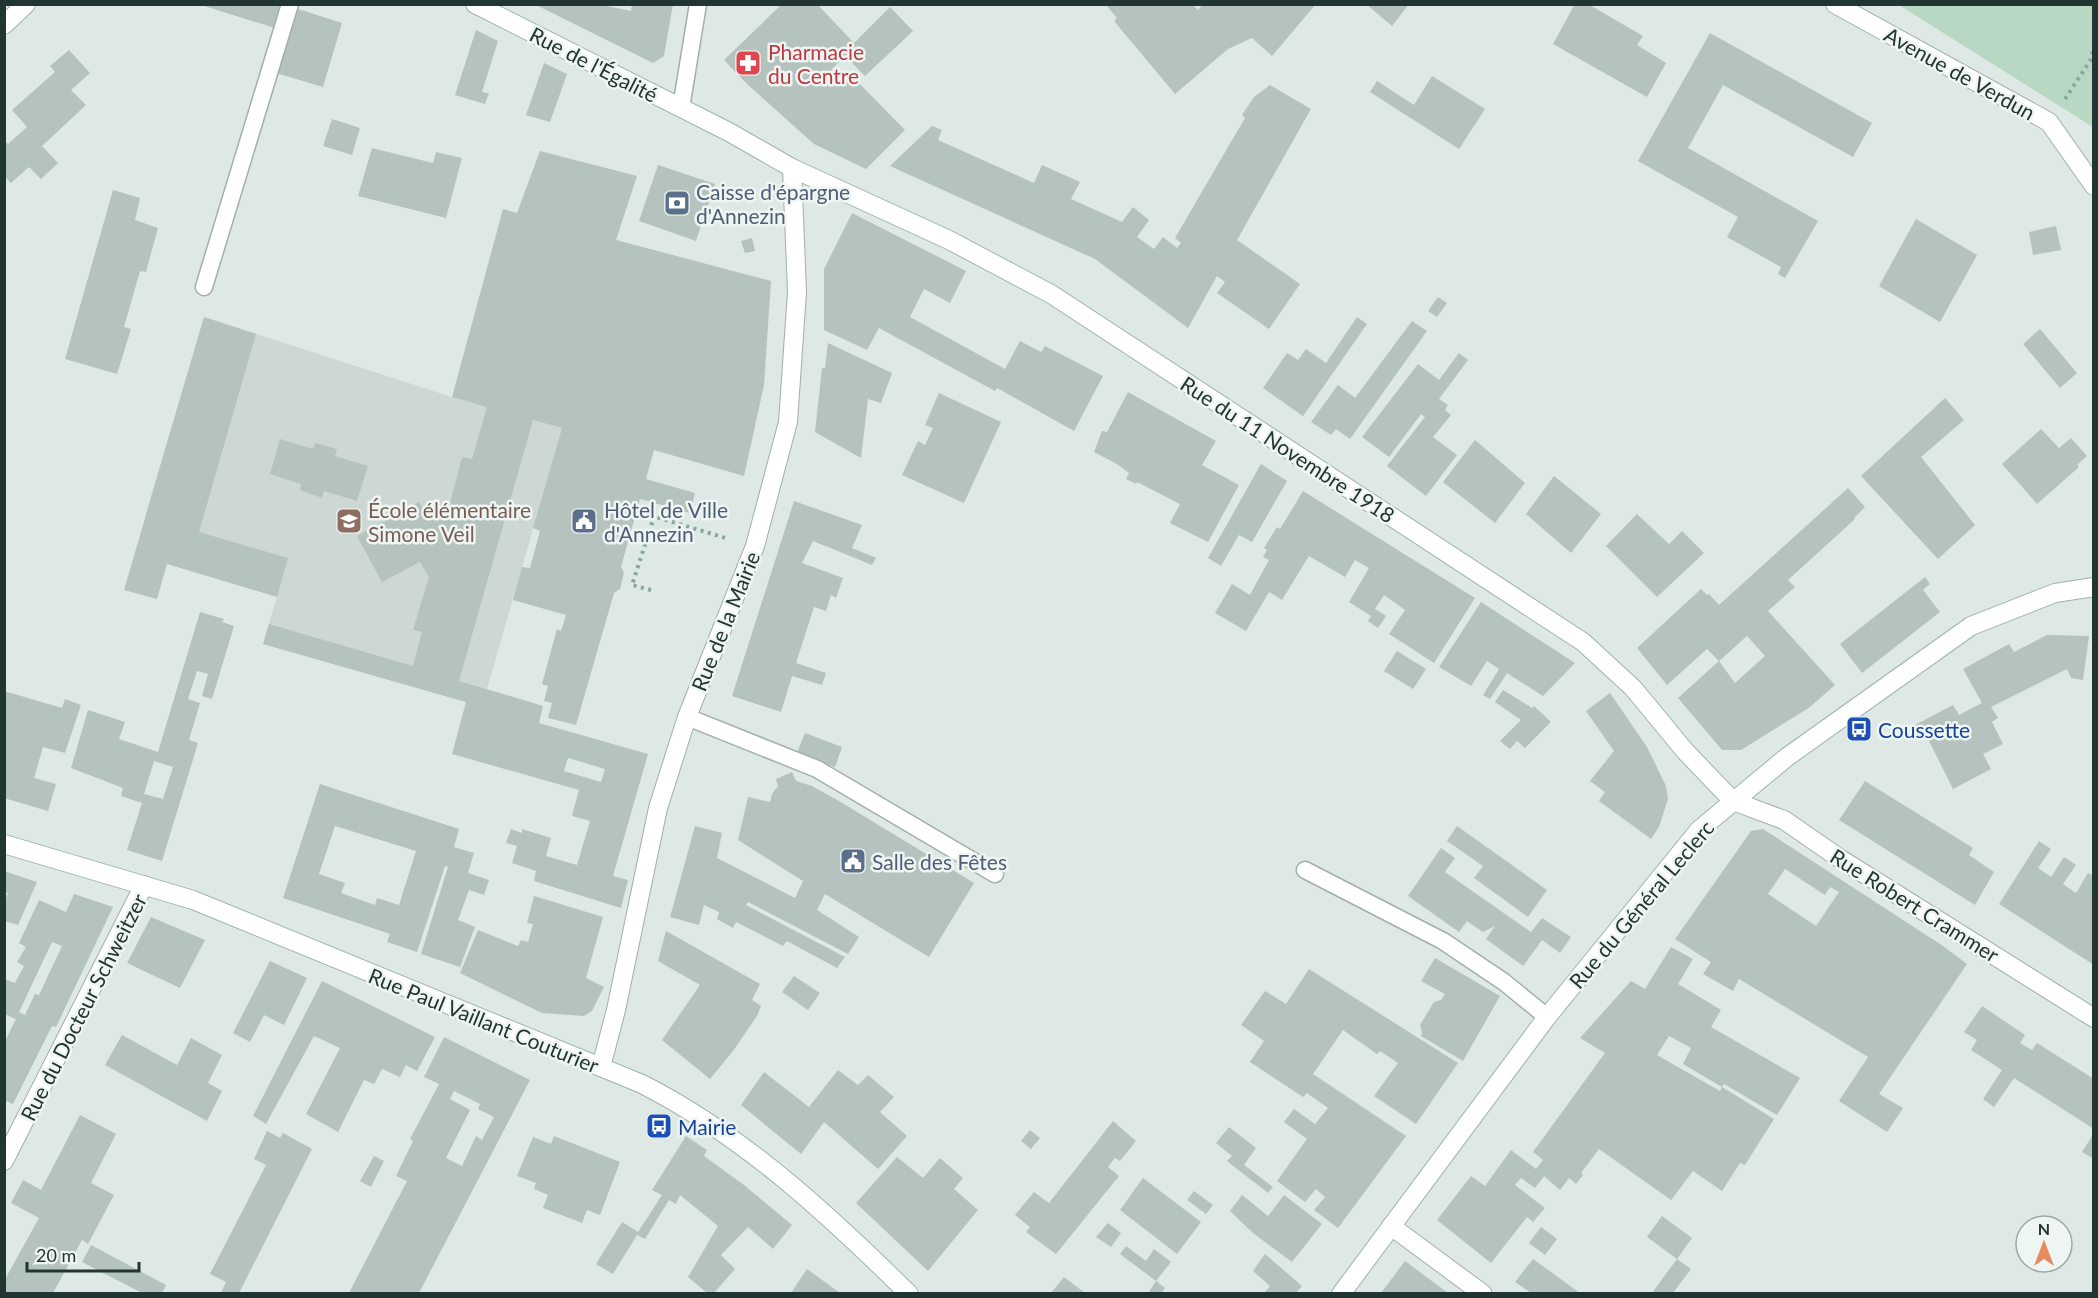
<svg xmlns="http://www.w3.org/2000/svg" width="2098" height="1298" viewBox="0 0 2098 1298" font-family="Lato,sans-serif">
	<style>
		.built { fill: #cdd8d4 }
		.green { fill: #b8d8c3 }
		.building { fill: #b4c3be; fill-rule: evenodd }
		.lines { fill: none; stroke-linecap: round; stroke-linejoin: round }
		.lane-casing { stroke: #a2afac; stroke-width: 19 }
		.street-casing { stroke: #a2afac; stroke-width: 20 }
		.secondary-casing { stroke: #9eb3ad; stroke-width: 20 }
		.path { stroke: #81a9a0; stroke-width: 4; stroke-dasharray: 3 4.5; stroke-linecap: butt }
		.lane { stroke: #fff; stroke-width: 16 }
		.street { stroke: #fff; stroke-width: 18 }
		.secondary { stroke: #fff; stroke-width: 18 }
		.labels { text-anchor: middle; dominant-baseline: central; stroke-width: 5; stroke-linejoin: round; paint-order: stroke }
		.health-label { font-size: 21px; fill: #be3a42; stroke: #eef5f2; text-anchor: start }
		.street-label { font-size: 21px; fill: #213632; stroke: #eef5f2 }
		.service-label { font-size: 21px; fill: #4e5e75; stroke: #eef5f2; text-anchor: start }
		.education-label { font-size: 21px; fill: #785e54; stroke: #eef5f2; text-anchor: start }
		.transit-label { font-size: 21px; fill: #164399; stroke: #eef5f2; text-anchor: start }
	</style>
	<rect width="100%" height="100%" fill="#dee8e5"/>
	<!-- built -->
	<path class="built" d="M204,317L452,397L562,428L487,689L543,706L539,723L263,644L277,597L178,526L145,516Z"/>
	<!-- green -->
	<path class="green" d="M1899,5H2093V127Z"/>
	<!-- building -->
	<g class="building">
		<path d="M198,4H286L278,29Z"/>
		<path d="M534,4H607V6L631,11L632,4H673L664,56L653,63Z"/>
		<path d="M782,4H817L854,43L890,7L913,31L865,76L845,56L831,70L844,82L851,75L905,130L866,169L814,144L747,84L724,60Z"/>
		<path d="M1203,4H1316L1272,56L1252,38L1228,49L1175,94L1114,21L1117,18L1106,5H1193L1198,10Z"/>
		<path d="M1366,4H1409L1392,26Z"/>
		<path d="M1575,4H1588L1643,36L1637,45L1666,63L1647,97L1553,44Z"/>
		<path d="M295,8L342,23L323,87L276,73Z"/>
		<path d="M476,30L498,41L482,92L489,93L485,104L455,95Z"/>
		<path d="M1710,33L1872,123L1853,157L1723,85L1688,148L1818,221L1785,278L1778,274L1781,267L1727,237L1738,217L1638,161Z"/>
		<path d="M69,50L90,73L71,90L86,105L42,146L58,163L41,179L29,167L11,183L6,178L4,180V140L8,144L27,127L12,110L55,72L50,66Z"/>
		<path d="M544,63L567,74L550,122L526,115Z"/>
		<path d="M1432,76L1485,109L1459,149L1370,92L1377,81L1414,105Z"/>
		<path d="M1270,85L1311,109L1237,240L1300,284L1269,329L1217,293L1225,282L1217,276L1188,328L1095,259L890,166L932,126L942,130L938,140L1034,183L1042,165L1080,182L1071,199L1122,222L1133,207L1149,220L1137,237L1154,249L1163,237L1177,248L1181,243L1175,238L1245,118L1242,115L1254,97Z"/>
		<path d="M332,119L360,128L352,155L323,146Z"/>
		<path d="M372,148L433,163L436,152L462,158L446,218L358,196Z"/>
		<path d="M540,151L637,176L616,240L771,281L764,385L744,476L654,450L646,479L695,493L690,513L640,499L621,567L624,573L620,589L614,593L576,725L548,718L552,703L544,701L548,686L542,684L557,629L561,631L566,615L513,600L522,567L530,568L540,531L533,528L562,428L533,420L459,681L543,706L539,723L648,754L613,876L628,880L621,908L534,881L536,871L512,863L517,846L506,843L511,829L522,833V829L551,838L546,856L577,865L590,821L572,816L579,790L452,754L466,702L263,644L269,624L413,666L422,632L413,630L429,577L420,562L382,582L357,536L419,502L430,518L449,507L462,457L472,459L487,407L452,397L503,209L517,213ZM568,758L605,769L601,782L564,771Z"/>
		<path d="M658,165L715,184L696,241L639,221Z"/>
		<path d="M113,190L140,198L135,220L158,228L146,272L140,271L124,327L131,329L117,374L65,359Z"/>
		<path d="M852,213L966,271L950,303L924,289L910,317L1005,369L1020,341L1041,352L1045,346L1103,376L1074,431L997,388L995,391L879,328L867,350L824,330V269Z"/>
		<path d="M1916,219L1977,255L1940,322L1879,286Z"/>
		<path d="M2056,226L2061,250L2033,255L2029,232Z"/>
		<path d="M752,238L755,251L745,253L741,241Z"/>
		<path d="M1438,297L1447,303L1437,317L1428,311Z"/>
		<path d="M204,317L256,334L199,532L288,558L277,597L167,564L157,599L124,590Z"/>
		<path d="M1357,317L1367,324L1303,416L1263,388L1287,353L1298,360L1306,349L1326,363Z"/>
		<path d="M1412,321L1427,331L1350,439L1336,429L1331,435L1311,422L1338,385L1355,398Z"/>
		<path d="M2040,329L2077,373L2060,388L2023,344Z"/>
		<path d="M828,343L892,373L881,403L868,399L861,458L815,432L822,368H825Z"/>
		<path d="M1459,353L1468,360L1439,399L1448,405L1445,410L1451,415L1433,437L1457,455L1426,496L1387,466L1425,417L1421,414L1389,457L1362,437L1418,364L1439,380Z"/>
		<path d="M1128,392L1216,441L1202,465L1239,485L1208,542L1170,523L1180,504L1137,482L1136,484L1126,479L1129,473L1117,464L1094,452L1102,431L1107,432Z"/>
		<path d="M939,393L1001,422L964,503L902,475L918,441L925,445L933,428L925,425Z"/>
		<path d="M1945,398L1964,420L1921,457L1975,525L1938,559L1861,476Z"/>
		<path d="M2041,429L2059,448L2071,438L2087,456L2077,465L2079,467L2037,504L2002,464Z"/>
		<path d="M280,439L313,449L315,443L337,449L335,456L368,466L357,501L324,491L322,498L300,490L301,484L270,474Z"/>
		<path d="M1475,440L1525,483L1495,523L1443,482Z"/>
		<path d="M1261,464L1287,481L1252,542L1239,535L1221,566L1208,558Z"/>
		<path d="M1554,476L1601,514L1571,553L1526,514Z"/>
		<path d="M1848,488L1865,507L1854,518L1855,519L1788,580L1795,587L1768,611L1835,685L1810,707L1741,750H1722L1678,698L1719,661L1707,649L1667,685L1637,648L1701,589L1707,595L1709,594L1719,605ZM1747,636L1765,656L1735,683L1719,661Z"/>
		<path d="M1303,491L1475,598L1434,663L1389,634L1405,610L1384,595L1375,609L1386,616L1378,628L1368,621L1371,616L1349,602L1369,568L1355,560L1345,577L1309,556L1282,600L1269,592L1246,631L1215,613L1232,584L1250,595L1269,560L1263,557L1267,550L1264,548L1277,527L1280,529Z"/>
		<path d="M794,501L862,525L852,548L876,558L872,565L813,541L802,563L843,578L836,598L831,595L826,611L814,607L796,663L826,673L822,685L792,676L781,712L732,696Z"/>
		<path d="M1637,514L1669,544L1682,531L1704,553L1657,597L1606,546Z"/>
		<path d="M1925,577L1930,584L1923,590L1940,612L1862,673L1840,644Z"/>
		<path d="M1481,602L1575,663L1543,696L1507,673L1490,699L1483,695L1499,669L1487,661L1471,686L1439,667Z"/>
		<path d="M200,612L224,619L222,622L234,626L212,699L202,696L208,674L197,671L188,699L200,703L189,740L198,743L162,861L127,850L142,803L121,796L123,788L71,768L88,710L125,722L119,739L158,752ZM154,761L173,767L163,799L144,794Z"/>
		<path d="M2047,635L2089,636L2083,680L2071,678L2067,669L1991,707L1998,718L1992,722L2003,744L1983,754L1991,769L1953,789L1924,731L1919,733L1915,725L1953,705L1959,715L1982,703L1963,669L2009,644L2014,652Z"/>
		<path d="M1397,651L1426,669L1413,689L1384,671Z"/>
		<path d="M1503,690L1532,708L1534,706L1551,722L1525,748L1517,741L1510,749L1500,741L1521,720L1495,702Z"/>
		<path d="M4,691L62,708L65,699L81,705L65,753L43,747L34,778L56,784L48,811L4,798Z"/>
		<path d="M1610,693L1647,747L1666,786L1668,799L1659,827L1651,839L1599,801L1605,792L1590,781L1614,751L1586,711Z"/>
		<path d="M805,733L842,747L835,767L797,753Z"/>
		<path d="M792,772L796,781L812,786L839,801L974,883L929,957L825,894L817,910L859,937L848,954L748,902L746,905L845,957L837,968L787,941L783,946L736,922L733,928L717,919L719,912L704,905L699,925L670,917L695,826L722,833L717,858L795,898L803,881L738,840L748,797L770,802L772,794L778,786L776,779Z"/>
		<path d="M1865,781L1973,848L1969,855L1994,872L1975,905L1839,820Z"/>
		<path d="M320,784L459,829L454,847L474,853L468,873L489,880L484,895L469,890L458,920L475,927L460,967L421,954L448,867L445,866L417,952L387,942L390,934L283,898ZM335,826L416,851L399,905L377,898L375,905L341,893L345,883L319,874Z"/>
		<path d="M1457,826L1547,890L1528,917L1474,878L1483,866L1447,841Z"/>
		<path d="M1763,829L1943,946L1967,964L1879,1094L1903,1108L1887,1132L1839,1101L1868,1057L1739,979L1733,991L1703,974L1711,962L1675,939L1751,831ZM1785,869L1825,895L1830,887L1839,892L1816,926L1768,894Z"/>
		<path d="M2039,841L2051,849L2038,868L2051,877L2064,857L2076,865L2063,884L2076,893L2088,873L2094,876V965L1999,904Z"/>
		<path d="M1441,848L1455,858L1445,872L1531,932L1542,918L1571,937L1560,953L1542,940L1523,966L1486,939L1495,926L1483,932L1467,921L1459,932L1408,896Z"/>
		<path d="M4,871L37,882L18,925L4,921V903L8,893L4,892Z"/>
		<path d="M74,894L113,907L56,1027L52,1026L13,1104L4,1100V1043L16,1019L4,1014V979L15,983L24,966L17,962L26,947L19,943L39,900L66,912ZM52,942L62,946L39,995L35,994L25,1015L19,1012Z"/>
		<path d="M534,896L603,917L586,978L604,987L592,1011L584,1016L542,1013L460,973L478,930L518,946L521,940L528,942L533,924L527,923Z"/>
		<path d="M151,917L205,940L180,988L127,963Z"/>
		<path d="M666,931L760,984L752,1000L761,1006L757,1016L733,1051L710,1079L662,1040L700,985L658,961Z"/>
		<path d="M1671,947L1693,959L1678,984L1721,1010L1711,1027L1800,1078L1777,1115L1724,1084L1722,1087L1683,1064L1691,1048L1669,1036L1657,1055L1720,1091L1722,1087L1774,1119L1745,1165L1740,1163L1722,1191L1693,1171L1671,1200L1599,1149L1581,1173L1583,1175L1576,1184L1569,1178L1560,1190L1544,1176L1535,1188L1521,1178L1515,1185L1545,1208L1533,1222L1527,1217L1491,1263L1437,1220L1471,1176L1485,1186L1511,1150L1536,1169L1543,1160L1533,1152L1605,1053L1580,1038L1631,981L1645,989Z"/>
		<path d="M1435,958L1500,996L1463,1061L1421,1036L1422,1033L1420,1025L1434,1002L1441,1000L1445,994L1421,981Z"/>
		<path d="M270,961L307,978L284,1025L264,1015L250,1042L233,1033Z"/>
		<path d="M1309,969L1458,1063L1416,1124L1374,1096L1398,1063L1380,1051L1377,1054L1343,1030L1313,1074L1406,1136L1338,1228L1314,1210L1325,1197L1316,1189L1305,1202L1277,1181L1307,1139L1284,1122L1294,1109L1315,1124L1328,1108L1307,1093L1303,1097L1250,1062L1264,1041L1241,1025L1265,991L1286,1004Z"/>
		<path d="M794,976L820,993L808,1010L782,992Z"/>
		<path d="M322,981L435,1037L417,1071L406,1065L400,1077L382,1069L374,1084L364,1080L338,1132L306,1114L340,1048L314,1036L266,1124L253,1116Z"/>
		<path d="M1982,1006L2025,1035L2020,1043L2032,1050L2037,1043L2094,1079V1129L2014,1078L1994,1107L1983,1099L2002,1070L1971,1050L1977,1040L1964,1032Z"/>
		<path d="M122,1035L177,1065L191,1038L222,1055L208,1083L222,1091L207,1121L105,1065Z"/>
		<path d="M444,1037L530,1080L419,1293H349L407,1181L396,1176L413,1141L410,1139L439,1084L424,1077ZM454,1091L480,1104L478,1109L494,1117L482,1140L476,1136L462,1166L446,1158L470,1110L450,1099Z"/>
		<path d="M838,1070L858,1085L868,1075L894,1097L880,1112L907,1136L878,1169L824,1122L801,1154L741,1105L764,1072L809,1107Z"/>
		<path d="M80,1115L116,1134L91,1183L114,1195L88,1244L82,1240L53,1293H4V1281L39,1218L11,1203L23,1180L41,1190Z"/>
		<path d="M1113,1121L1136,1141L1120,1161L1115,1158L1108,1167L1119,1176L1056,1254L1026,1232L1030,1227L1015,1215L1034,1192L1049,1203Z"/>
		<path d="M1229,1127L1256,1148L1244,1165L1273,1187L1268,1193L1227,1161L1232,1156L1216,1143Z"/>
		<path d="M1030,1130L1040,1138L1031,1149L1021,1141Z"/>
		<path d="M267,1131L280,1138L283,1133L312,1149L239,1293H221L226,1282L210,1274L266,1165L254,1159Z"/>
		<path d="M2094,1133V1159L2082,1152Z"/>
		<path d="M554,1136L620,1162L600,1215L587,1210L582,1223L543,1208L548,1195L534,1189L536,1183L517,1176L533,1137L551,1144Z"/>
		<path d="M686,1136L707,1150L704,1156L744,1185L792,1225L773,1249L748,1227L721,1255L735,1269L714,1293H707L688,1277L718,1226L680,1195L676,1204L669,1200L645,1239L637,1235L613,1274L596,1264L622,1222L638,1232L662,1195L652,1190Z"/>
		<path d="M374,1156L384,1161L371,1187L360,1181Z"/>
		<path d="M897,1157L923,1178L940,1158L963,1178L954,1189L978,1210L928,1271L856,1203Z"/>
		<path d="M1143,1178L1201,1222L1177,1254L1120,1210Z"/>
		<path d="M1194,1191L1213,1205L1206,1214L1187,1200Z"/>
		<path d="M1242,1195L1268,1216L1284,1195L1322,1224L1292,1262L1253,1233L1230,1211Z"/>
		<path d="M1662,1216L1692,1238L1677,1259L1647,1237Z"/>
		<path d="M1108,1223L1121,1233L1111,1247L1096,1237Z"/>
		<path d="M1541,1227L1557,1239L1545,1255L1529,1243Z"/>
		<path d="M91,1245L166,1285L162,1293H142L82,1262Z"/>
		<path d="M1126,1246L1146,1261L1154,1249L1171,1262L1156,1281L1120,1254Z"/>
		<path d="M1265,1254L1302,1286L1296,1293H1264L1270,1286L1253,1271Z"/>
		<path d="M1533,1259L1562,1280L1580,1293H1531L1515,1282Z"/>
		<path d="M1677,1259L1691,1269L1673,1293H1652Z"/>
		<path d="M1405,1261L1448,1293H1381Z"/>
		<path d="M807,1269L840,1293H791Z"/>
		<path d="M1064,1277L1085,1293H1051Z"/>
		<path d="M1156,1281L1165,1288L1161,1293H1148Z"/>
	</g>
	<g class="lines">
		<!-- lane casing -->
		<g class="lane-casing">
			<g id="lane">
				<path d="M681,108L698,4"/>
				<path d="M204,287L290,4"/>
				<path d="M687,717L817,769L995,874"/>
				<path d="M1305,870L1443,941L1504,982L1547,1017"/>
			</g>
		</g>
		<!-- street casing -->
		<g class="street-casing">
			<g id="street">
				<path d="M1835,4L2049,122L2094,186"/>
				<path d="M1733,801L1784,820L1839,858L2094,1018"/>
				<path d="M601,1067L616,1010L658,808L687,717L755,546L788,422L797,292L792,168"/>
				<path d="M4,1161L144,885"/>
				<path d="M1391,1226L1483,1294"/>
			</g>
		</g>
		<!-- secondary casing -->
		<g class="secondary-casing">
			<g id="secondary">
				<path d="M475,4L729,132L792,168L949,240L1051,294L1583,642L1633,688L1685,751L1733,801"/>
				<path d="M4,25L26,4"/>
				<path d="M4,844L193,900L642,1084C744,1136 828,1214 909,1294"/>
				<path d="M1341,1294L1547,1017L1699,830L1787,757L1971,626L2055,593L2094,587"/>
			</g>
		</g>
		<!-- path -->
		<g class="path">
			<path d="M2065,99L2090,61L2094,47"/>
			<path d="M636,511L729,539"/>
			<path d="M651,590L632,585L654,517"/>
		</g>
		<!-- lane -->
		<use href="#lane" class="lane"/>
		<!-- street -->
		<use href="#street" class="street"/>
		<!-- secondary -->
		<use href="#secondary" class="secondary"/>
	</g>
	<!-- icons -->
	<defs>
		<g id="pharmacy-square" transform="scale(1.35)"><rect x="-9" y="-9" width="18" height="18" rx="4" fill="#e0444e" stroke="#eef5f2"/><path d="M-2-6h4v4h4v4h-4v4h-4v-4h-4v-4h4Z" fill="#fff"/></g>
		<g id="bank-square" transform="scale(1.35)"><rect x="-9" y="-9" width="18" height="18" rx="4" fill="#5c6f8a" stroke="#eef5f2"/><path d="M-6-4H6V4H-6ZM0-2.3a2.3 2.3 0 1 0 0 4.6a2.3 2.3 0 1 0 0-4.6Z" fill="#fff"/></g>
		<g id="school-square" transform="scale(1.35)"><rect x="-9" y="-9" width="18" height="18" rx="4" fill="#8d6e63" stroke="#eef5f2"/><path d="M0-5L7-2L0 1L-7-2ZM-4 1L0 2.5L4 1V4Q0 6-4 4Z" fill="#fff"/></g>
		<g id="civic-square" transform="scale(1.35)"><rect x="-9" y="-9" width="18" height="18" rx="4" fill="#5c6f8a" stroke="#eef5f2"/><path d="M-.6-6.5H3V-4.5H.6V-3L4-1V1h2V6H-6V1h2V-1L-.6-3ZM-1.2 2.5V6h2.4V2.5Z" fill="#fff"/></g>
		<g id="bus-square" transform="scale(1.35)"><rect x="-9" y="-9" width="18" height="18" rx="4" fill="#1a4fb4" stroke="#eef5f2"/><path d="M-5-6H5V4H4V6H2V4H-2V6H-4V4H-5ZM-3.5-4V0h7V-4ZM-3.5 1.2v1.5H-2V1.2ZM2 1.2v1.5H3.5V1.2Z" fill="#fff"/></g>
	</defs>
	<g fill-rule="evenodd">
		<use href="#pharmacy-square" x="748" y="63"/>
		<use href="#bank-square" x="677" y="203"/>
		<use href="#school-square" x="349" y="521"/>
		<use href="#civic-square" x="584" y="521"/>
		<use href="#bus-square" x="1859" y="729"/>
		<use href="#civic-square" x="853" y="861"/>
		<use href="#bus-square" x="659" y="1126"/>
	</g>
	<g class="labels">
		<!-- health labels -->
		<g class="health-label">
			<text x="768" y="51">Pharmacie<tspan x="768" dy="24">du Centre</tspan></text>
		</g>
		<!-- street labels -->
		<g class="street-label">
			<text transform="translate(594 64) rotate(27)">Rue de l'Égalité</text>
			<text transform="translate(1960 73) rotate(29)">Avenue de Verdun</text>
			<text transform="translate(1288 449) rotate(33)">Rue du 11 Novembre 1918</text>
			<text transform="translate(725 621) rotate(-68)">Rue de la Mairie</text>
			<text transform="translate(1641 904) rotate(-50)">Rue du Général Leclerc</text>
			<text transform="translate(1915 905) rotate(32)">Rue Robert Crammer</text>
			<text transform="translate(83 1007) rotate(-63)">Rue du Docteur Schweitzer</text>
			<text transform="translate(484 1020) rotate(22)">Rue Paul Vaillant Couturier</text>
		</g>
		<!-- service labels -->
		<g class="service-label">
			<text x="696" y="191">Caisse d'épargne<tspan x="696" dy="24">d'Annezin</tspan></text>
			<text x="604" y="509">Hôtel de Ville<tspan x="604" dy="24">d'Annezin</tspan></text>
			<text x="872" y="861">Salle des Fêtes</text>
		</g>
		<!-- education labels -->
		<g class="education-label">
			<text x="368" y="509">École élémentaire<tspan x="368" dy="24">Simone Veil</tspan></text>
		</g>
		<!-- transit labels -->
		<g class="transit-label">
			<text x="1878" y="729">Coussette</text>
			<text x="678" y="1126">Mairie</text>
		</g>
	</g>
	<!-- border -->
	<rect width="2098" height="1298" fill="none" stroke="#213632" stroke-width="12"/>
	<!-- north arrow -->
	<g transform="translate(2044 1244)"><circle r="28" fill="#eef5f2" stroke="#9ca9a5" stroke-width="1.5"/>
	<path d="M0-4.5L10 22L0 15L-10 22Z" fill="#e68a5f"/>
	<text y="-9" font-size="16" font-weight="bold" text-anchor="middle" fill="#213632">N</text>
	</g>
	<!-- scale -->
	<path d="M27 1262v9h112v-9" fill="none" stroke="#213632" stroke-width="3"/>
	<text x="36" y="1262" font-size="18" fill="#213632" stroke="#eef5f2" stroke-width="4.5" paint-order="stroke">20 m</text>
</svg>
